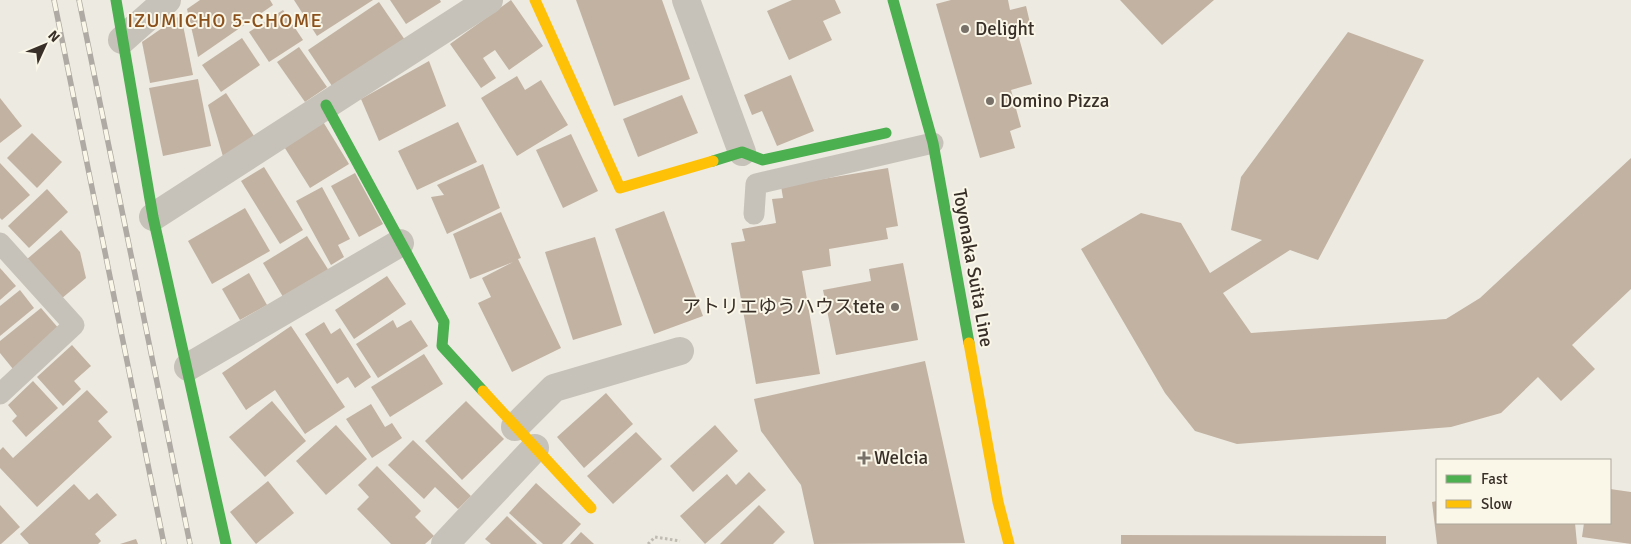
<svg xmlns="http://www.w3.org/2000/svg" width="1631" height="544" viewBox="0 0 1631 544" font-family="Signika,'Noto Sans JP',sans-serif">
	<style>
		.building { fill: #c2b2a2 }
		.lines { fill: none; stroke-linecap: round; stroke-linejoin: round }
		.path { stroke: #bfbbb2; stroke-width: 3; stroke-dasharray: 2.5 2.5; stroke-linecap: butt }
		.lane { stroke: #c7c2b9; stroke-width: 21 }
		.street { stroke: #c7c2b9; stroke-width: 28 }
		.fast { stroke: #4caf50; stroke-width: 11 }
		.slow { stroke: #ffc107; stroke-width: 11 }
		.rail-casing { stroke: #afaba4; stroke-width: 5.5 }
		.rail { stroke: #faf6e8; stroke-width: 4; stroke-dasharray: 11; stroke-linecap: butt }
		.poi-dot { fill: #777169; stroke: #faf6e8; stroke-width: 2 }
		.labels { text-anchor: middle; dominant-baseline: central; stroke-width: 4; stroke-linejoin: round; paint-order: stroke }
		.poi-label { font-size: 19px; fill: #383028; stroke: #faf6e8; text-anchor: start }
		.street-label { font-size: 19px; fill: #383028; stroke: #faf6e8 }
		.neighbourhood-label { font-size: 20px; letter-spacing: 1px; fill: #8b511c; stroke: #faf6e8 }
	</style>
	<rect width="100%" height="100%" fill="#edeae1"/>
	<!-- building -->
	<g class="building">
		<path d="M200,0H270L273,5L198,57L187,9Z"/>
		<path d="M294,0H373L317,36Z"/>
		<path d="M390,0H440L441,2L406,24Z"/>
		<path d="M511,0L543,46L509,70L495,50L483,58L496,78L481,88L450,44Z"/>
		<path d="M576,0H662L690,79L614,106Z"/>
		<path d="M792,0H835L841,13L823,21L832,40L789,60L767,11Z"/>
		<path d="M951,0H1008L1010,10L1026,6L1031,27L1017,31L1032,84L1011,90L1021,127L1010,131L1015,148L980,158L936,4Z"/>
		<path d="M1120,0H1214L1162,45Z"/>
		<path d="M379,2L405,40L334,89L308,50Z"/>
		<path d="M283,10L303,40L269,62L249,32Z"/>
		<path d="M181,15L193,75L150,83L142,42Z"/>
		<path d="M1348,32L1424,60L1318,260L1290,250L1223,293L1251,333L1446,319L1480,298L1631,158V289L1572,345L1595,369L1561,401L1538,377L1501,413L1451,427L1237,444L1195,431L1165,393L1081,249L1141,213L1181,223L1210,273L1262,240L1231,230L1241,177Z"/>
		<path d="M242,38L260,65L221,92L202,65Z"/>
		<path d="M299,47L327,87L305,102L277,62Z"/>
		<path d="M429,61L446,106L379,141L361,99Z"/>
		<path d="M791,75L814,131L777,146L762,111L752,115L744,95Z"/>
		<path d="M517,76L525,90L541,80L568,125L517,156L481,98Z"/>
		<path d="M198,79L211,146L163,156L149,88Z"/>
		<path d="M226,93L256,139L224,160L208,105Z"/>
		<path d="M682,95L698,133L638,157L623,119Z"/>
		<path d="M0,98L22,126L0,143Z"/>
		<path d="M322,120L349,164L310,188L283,145Z"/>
		<path d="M458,122L477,162L417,190L398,151Z"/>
		<path d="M32,133L62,162L37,188L7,158Z"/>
		<path d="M571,134L598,191L563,208L536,150Z"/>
		<path d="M0,163L30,195L2,220L0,218Z"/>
		<path d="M483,164L500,208L447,234L431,197L444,195L437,185Z"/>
		<path d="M264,167L303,230L280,244L241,181Z"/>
		<path d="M888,168L898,226L886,228L888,239L829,249L831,266L802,271L820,374L756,384L731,243L745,241L742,229L776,223L772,199L783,198L781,186Z"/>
		<path d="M355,173L383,224L359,237L331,186Z"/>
		<path d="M322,187L350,239L338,245L344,257L331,265L296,201Z"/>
		<path d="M47,189L68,212L29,248L8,226Z"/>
		<path d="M245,208L270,251L212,284L188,241Z"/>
		<path d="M664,211L703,316L654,334L615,229Z"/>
		<path d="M501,212L521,258L518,259L561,348L512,372L478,303L491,297L482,278L513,262L470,279L453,234Z"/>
		<path d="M61,230L80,252L86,278L61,299L26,260Z"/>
		<path d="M307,236L331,274L286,302L263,263Z"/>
		<path d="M595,237L622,325L573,340L545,252Z"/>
		<path d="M903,263L918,340L836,355L823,290L871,281L869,269Z"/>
		<path d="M0,268L16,286L0,300Z"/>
		<path d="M249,273L267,305L240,320L222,289Z"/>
		<path d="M387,276L406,304L354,339L335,310Z"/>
		<path d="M20,290L34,308L0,336V306Z"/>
		<path d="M41,308L60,330L13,369L0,353V341Z"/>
		<path d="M393,320L397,328L411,320L428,346L378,378L356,344Z"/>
		<path d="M324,322L331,334L340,328L371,377L355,388L348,377L337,384L305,334Z"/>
		<path d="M291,326L345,407L305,434L275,390L246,410L222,373Z"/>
		<path d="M72,345L91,366L74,381L81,389L63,406L37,377Z"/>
		<path d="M424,354L443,384L390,417L371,387Z"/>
		<path d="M925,361L965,543L814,544L801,485L761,431L754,399Z"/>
		<path d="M33,381L58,408L26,437L12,421L17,416L8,405Z"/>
		<path d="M87,390L108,412L98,421L112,437L37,507L0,468V450L3,447L13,458Z"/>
		<path d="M606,393L633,424L584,468L557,437Z"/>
		<path d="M272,401L306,441L265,477L229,437Z"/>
		<path d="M466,401L504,439L462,480L425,441Z"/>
		<path d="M371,404L385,427L392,423L402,438L372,458L346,419Z"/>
		<path d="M336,425L367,459L326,495L296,461Z"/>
		<path d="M715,425L738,451L693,492L670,466Z"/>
		<path d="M636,432L662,459L613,504L587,476Z"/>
		<path d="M413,440L471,496L458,509L435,487L424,499L388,465Z"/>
		<path d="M377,466L421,511L415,517L434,536L425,544H391L357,509L369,497L358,485Z"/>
		<path d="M749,472L766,490L705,544L680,516L727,474L736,485Z"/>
		<path d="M268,481L294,513L256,544L230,512Z"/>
		<path d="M536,483L581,524L562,544H543L509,513Z"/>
		<path d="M74,484L89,500L97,493L117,515L95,534L101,541L98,544H29L20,534Z"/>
		<path d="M1610,489L1631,492V544L1582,537L1584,523H1610Z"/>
		<path d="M1437,501V523H1575L1577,544H1437L1432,502Z"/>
		<path d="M0,505L20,527L1,544H0Z"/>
		<path d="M759,505L785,532L773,544H720Z"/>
		<path d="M507,516L537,544H491L485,539Z"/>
		<path d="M581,532L594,544H570Z"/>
		<path d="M1121,535L1386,536V544H1121Z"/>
		<path d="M136,539L138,544H120Z"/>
	</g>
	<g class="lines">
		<!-- path -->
		<path class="path" d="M648,544L655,537L680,541"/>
		<!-- lane -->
		<g class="lane">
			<path d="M754,214L756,184L933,143"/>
			<path d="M0,243L74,325L0,394"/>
		</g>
		<!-- street -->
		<g class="street">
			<path d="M686,0L742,152"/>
			<path d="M122,40L167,0"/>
			<path d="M153,217L489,0"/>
			<path d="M188,367L400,243"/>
			<path d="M515,427L554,388L680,351"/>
			<path d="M445,544L535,448"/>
		</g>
		<!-- fast -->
		<g class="fast">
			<path d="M116,0L153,217L226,544"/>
			<path d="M893,0L933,143L969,343"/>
			<path d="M326,105L444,322L442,346L483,391"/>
			<path d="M713,161L742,152L763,160L886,133"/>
		</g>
		<!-- slow -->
		<g class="slow">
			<path d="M535,0L620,188L713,161"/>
			<path d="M969,343L998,502L1009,544"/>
			<path d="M483,391L591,508"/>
		</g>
		<!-- rail casing -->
		<g class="rail-casing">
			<g id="rail">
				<path d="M54,0L164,544"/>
				<path d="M79,0L190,544"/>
			</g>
		</g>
		<!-- rail -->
		<use href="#rail" class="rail"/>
	</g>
	<!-- markers -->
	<g class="poi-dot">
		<circle cx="965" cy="29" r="5"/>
		<circle cx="990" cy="101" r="5"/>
		<circle cx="895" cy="307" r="5"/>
		<path d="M861.5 450.5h5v5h5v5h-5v5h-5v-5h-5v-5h5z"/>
	</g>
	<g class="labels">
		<!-- poi labels -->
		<g class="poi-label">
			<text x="975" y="29">Delight</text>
			<text x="1000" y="101">Domino Pizza</text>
			<text x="885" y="307" text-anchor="end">アトリエゆうハウスtete</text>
			<text x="874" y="458">Welcia</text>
		</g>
		<!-- street labels -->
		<g class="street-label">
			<text transform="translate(973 268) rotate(80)">Toyonaka Suita Line</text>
		</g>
		<!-- neighbourhood labels -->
		<g class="neighbourhood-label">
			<text x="225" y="20">IZUMICHO 5-CHOME</text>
		</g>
	</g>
	<!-- legend -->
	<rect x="1436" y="459" width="175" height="65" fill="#faf6e8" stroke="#aca79b"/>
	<rect x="1446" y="475" width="25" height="8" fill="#4caf50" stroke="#aca79b"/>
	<text x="1481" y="484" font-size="15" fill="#383028">Fast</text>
	<rect x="1446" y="500" width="25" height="8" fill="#ffc107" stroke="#aca79b"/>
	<text x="1481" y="509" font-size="15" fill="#383028">Slow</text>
	<!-- north arrow -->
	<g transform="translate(45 45) rotate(46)" stroke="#faf6e8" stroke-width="4" paint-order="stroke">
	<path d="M0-4L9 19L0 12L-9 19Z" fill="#383028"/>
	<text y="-8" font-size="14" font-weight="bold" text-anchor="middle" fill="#383028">N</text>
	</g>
</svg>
